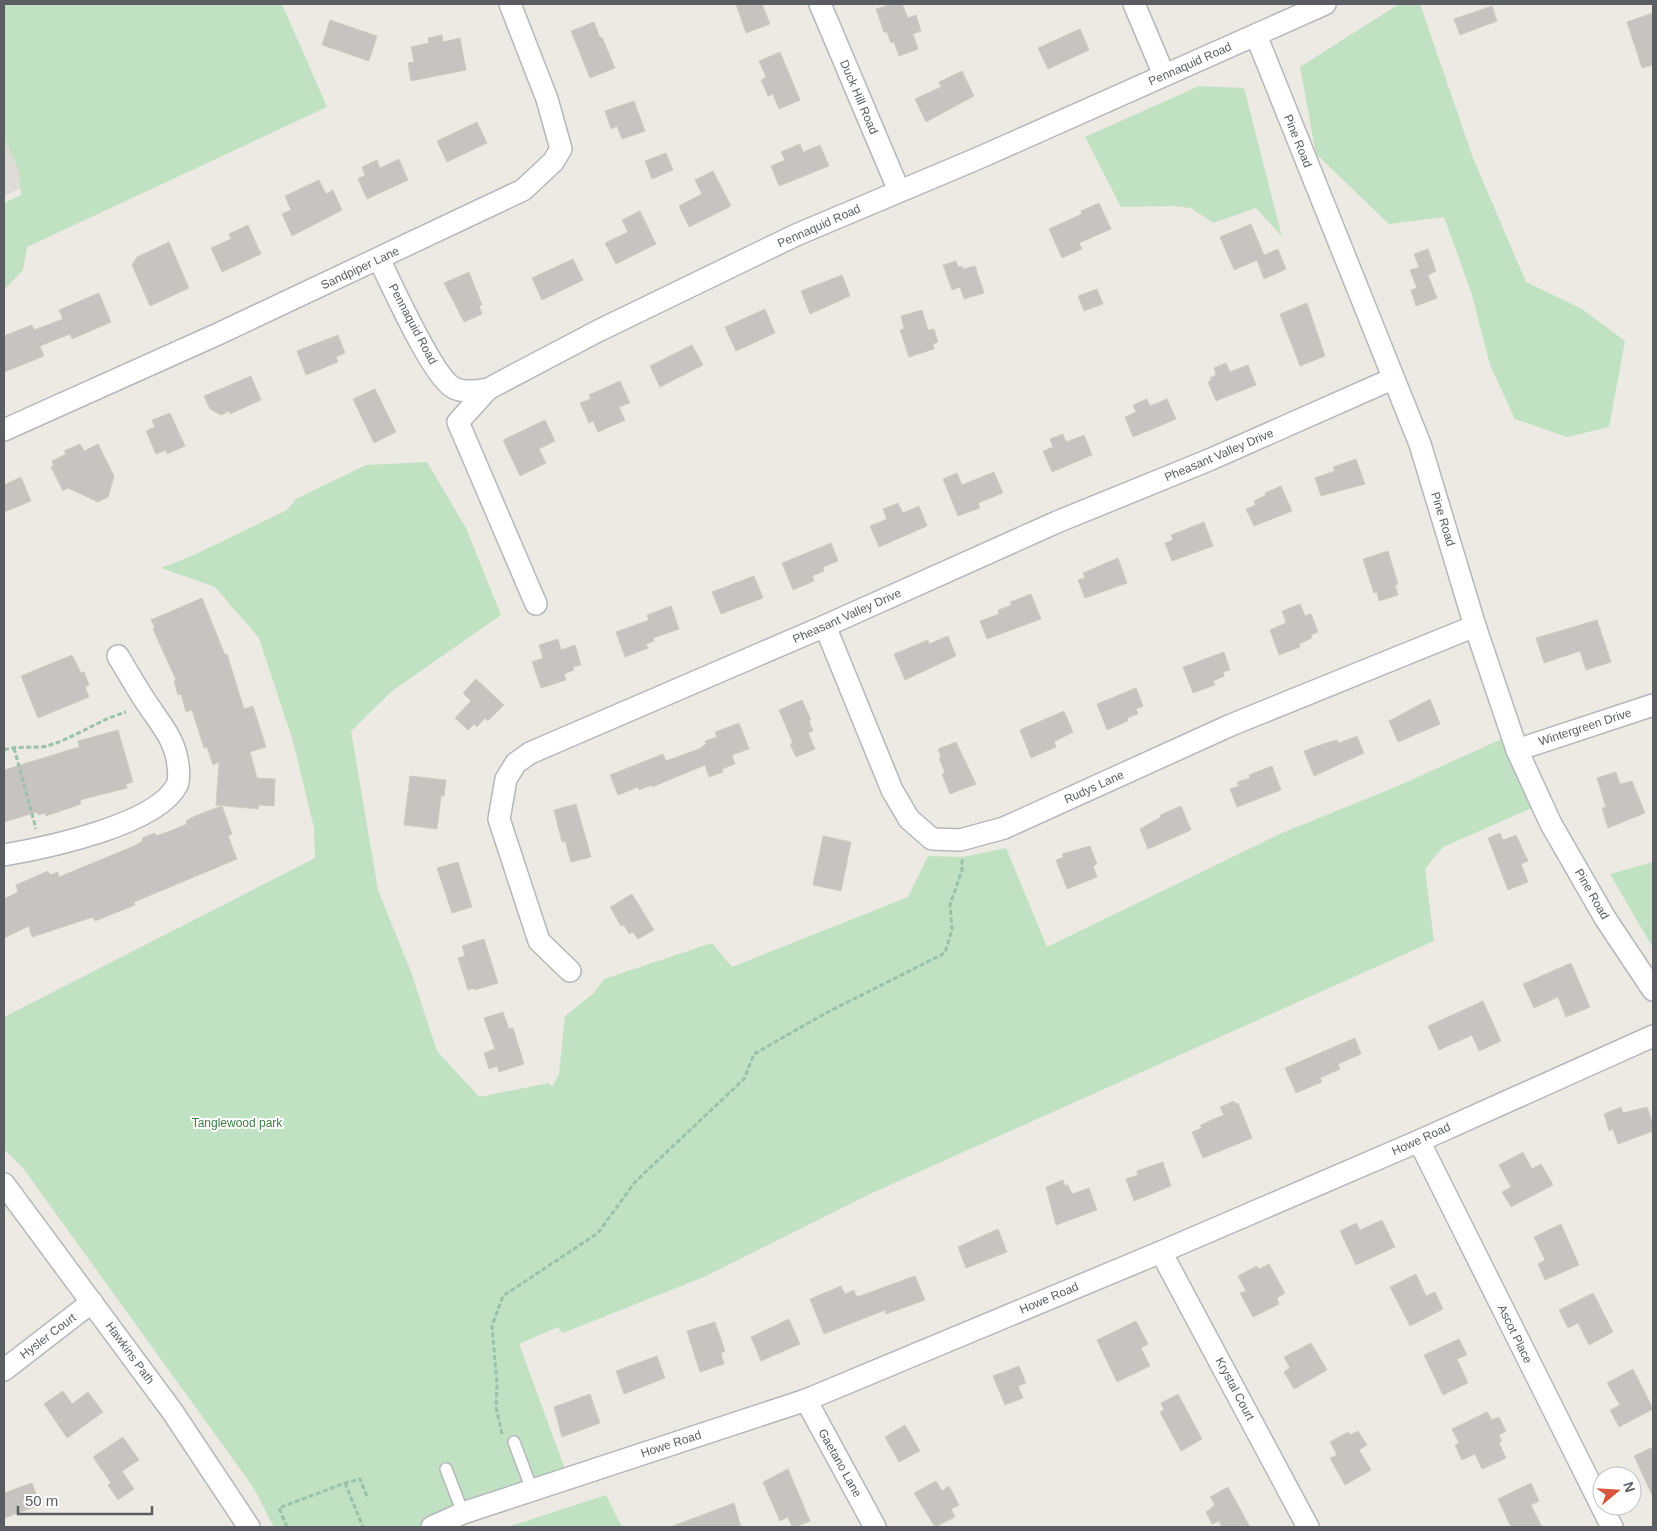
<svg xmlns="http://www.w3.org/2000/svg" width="1657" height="1531" viewBox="0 0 1657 1531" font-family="Helvetica,sans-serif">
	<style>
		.industrial { fill: #dddcd6 }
		.green { fill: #c1e1c3 }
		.building { fill: #c7c4bf; stroke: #d0ccc1 }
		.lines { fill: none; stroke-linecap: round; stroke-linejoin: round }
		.lane-casing { stroke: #b5b7bb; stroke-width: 14 }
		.street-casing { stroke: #b5b7bb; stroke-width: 24 }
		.path { stroke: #9ac2a8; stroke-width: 3; stroke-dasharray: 5 2.5; stroke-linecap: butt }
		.lane { stroke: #fff; stroke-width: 11 }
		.street { stroke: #fff; stroke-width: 21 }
		.labels { text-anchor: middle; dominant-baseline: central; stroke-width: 4; stroke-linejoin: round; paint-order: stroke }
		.street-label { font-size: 12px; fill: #5a5d61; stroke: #fff }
		.park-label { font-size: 12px; fill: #3c7f44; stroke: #fff }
	</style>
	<rect width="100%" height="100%" fill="#eceae2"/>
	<!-- industrial -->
	<path class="industrial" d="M4,112L35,181L4,196Z"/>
	<!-- green -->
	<g class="green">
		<path d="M4,4H282L327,107L27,247L23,270L4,290V203L21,195L19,171L4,136Z"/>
		<path d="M1399,4H1420L1473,158L1526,282L1582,309L1625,341L1609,427L1567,437L1515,419L1490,365L1472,295L1444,217L1389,224L1316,154L1300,67Z"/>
		<path d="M1199,86L1244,88L1282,237L1256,208L1213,223L1191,208L1173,206L1121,207L1085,137Z"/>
		<path d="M427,462L466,528L501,615L392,691L351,731L378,890L411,972L437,1051L479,1097L549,1083L552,1087L559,1074L565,1016L594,993L604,979L712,943L732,967L908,897L928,856L963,857L1006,848L1047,947L1282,833L1398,786L1506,737L1534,807L1443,847L1425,869L1434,941L872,1193L706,1276L563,1333L558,1327L519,1344L565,1469L422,1527H274L253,1487L23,1168L4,1149V1017L315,858L314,828L293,741L259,638L215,587L161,568L194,555L287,510L296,499L366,465Z"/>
		<path d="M1653,862V948L1610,874Z"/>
		<path d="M606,1495L622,1527H508Z"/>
	</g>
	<!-- building -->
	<g class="building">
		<path d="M736,4H762L770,24L746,33Z"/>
		<path d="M892,4H902L908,18L916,15L921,31L913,34L918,49L899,56L894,42L891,43L887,32H884L876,9Z"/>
		<path d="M1492,6L1497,21L1460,35L1454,19Z"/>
		<path d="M1653,13V65L1642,68L1627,22Z"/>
		<path d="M330,20L377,36L369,61L322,45Z"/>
		<path d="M594,22L600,38L602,37L615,68L590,78L571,31Z"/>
		<path d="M1080,29L1089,50L1048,69L1038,48Z"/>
		<path d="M442,35L443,42L460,38L466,70L411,81L408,63L414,62L411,47L429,43L428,38Z"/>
		<path d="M780,52L800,100L779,109L773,94L768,96L761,80L766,77L759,61Z"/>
		<path d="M962,71L974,96L926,122L915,99L941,87L939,82Z"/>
		<path d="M634,101L645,131L622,139L617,126L611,129L605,111Z"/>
		<path d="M477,122L487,143L447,162L437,141Z"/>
		<path d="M800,144L803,152L820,145L829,166L779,186L771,166L785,160L781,152Z"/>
		<path d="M666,153L673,170L652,179L645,161Z"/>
		<path d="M399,159L408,180L367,199L358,179L365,175L362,167L377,160L380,168Z"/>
		<path d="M713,171L731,206L689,227L679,206L702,194L695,180Z"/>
		<path d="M319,180L326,194L333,190L342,210L292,236L282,214L291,210L285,196Z"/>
		<path d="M1099,203L1111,229L1079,243L1082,249L1062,258L1049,229L1082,214L1081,211Z"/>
		<path d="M640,211L656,244L616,264L605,243L628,232L622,220Z"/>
		<path d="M1251,224L1264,255L1278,249L1286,269L1264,279L1257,260L1234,270L1220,237Z"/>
		<path d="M248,225L261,254L222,272L211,248L231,239L229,234Z"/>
		<path d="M169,242L189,288L150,306L132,265L137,257Z"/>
		<path d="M1428,249L1436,271L1428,275L1437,298L1416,306L1411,290L1417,288L1410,270L1419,267L1414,254Z"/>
		<path d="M573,259L583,280L542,300L532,278Z"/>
		<path d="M956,261L958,267L962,266L963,269L975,266L984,293L964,299L960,287L952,290L943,265Z"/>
		<path d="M469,272L482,305L479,306L482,314L464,322L444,283Z"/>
		<path d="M842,275L850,296L810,314L801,291Z"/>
		<path d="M1097,289L1103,304L1084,311L1078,296Z"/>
		<path d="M99,293L111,322L72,339L70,334L40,346L44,356L4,372V336L32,325L34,330L63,319L59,310Z"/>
		<path d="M1307,303L1325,356L1300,366L1280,314Z"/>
		<path d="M765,309L775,333L736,351L725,327Z"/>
		<path d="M922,310L928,330L934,329L938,342L933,344L934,349L909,357L900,330L904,329L901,316Z"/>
		<path d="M338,335L345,353L336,357L338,362L306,375L297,351Z"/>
		<path d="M692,345L703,365L660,387L650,366Z"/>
		<path d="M1226,363L1230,372L1248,365L1256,385L1216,401L1208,382L1211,380L1210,378L1216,375L1214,368Z"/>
		<path d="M251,376L261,400L230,414L229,411L221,415L210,409L204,396Z"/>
		<path d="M620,381L630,403L619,407L625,420L598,432L593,421L589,423L580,403L591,399L589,395Z"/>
		<path d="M375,389L396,432L374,443L353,399Z"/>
		<path d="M1147,399L1150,406L1167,399L1176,419L1133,437L1125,417L1136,412L1133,405Z"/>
		<path d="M170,413L185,446L167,454L166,450L156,454L146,431L155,427L152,420Z"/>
		<path d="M545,420L555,441L539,449L546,463L520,476L503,440Z"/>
		<path d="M1063,434L1066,442L1084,435L1092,455L1052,472L1043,451L1053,447L1050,439Z"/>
		<path d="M80,444L84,451L98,444L114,476L108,497L98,502L68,488L63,491L51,467L54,465L52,461L66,454L64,451Z"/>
		<path d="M1356,459L1365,484L1321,496L1315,478L1335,471L1333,467Z"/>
		<path d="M994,472L1003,493L978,503L980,508L958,516L943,479L957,473L962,485Z"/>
		<path d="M21,477L31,501L4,512V485Z"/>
		<path d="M1281,486L1292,511L1254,526L1246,509L1256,505L1254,501L1266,495L1265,493Z"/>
		<path d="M898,503L903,513L919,506L927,526L879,547L870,526L887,519L883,509Z"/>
		<path d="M1204,522L1213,546L1172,561L1165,543L1173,540L1171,535Z"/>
		<path d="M831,543L838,561L823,567L824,571L812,576L814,581L793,590L782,563Z"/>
		<path d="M1388,551L1398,584L1395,585L1398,595L1379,601L1377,592L1374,593L1363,559Z"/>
		<path d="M1118,558L1127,583L1085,598L1078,580L1085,578L1083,573Z"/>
		<path d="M754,576L763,598L721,614L712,592Z"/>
		<path d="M1031,594L1041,619L987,639L980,621L999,614L998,610L1012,605L1010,602Z"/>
		<path d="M202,598L225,655L227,654L244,709L253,706L266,747L250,752L257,778L275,779L274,806L259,805L258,809L216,805L219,762L213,765L207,747L204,748L192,710L186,712L181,694L178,695L174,681L176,680L153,629L155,628L151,620Z"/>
		<path d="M1300,604L1305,616L1311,614L1318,632L1311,635L1312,638L1299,644L1300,647L1279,655L1270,630L1286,623L1282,611Z"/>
		<path d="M671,606L679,629L653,638L654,641L646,644L648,648L625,657L616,632L649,620L647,615Z"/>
		<path d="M1597,620L1611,662L1586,670L1580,651L1544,663L1536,638Z"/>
		<path d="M948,636L956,656L905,680L894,654L928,640L929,644Z"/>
		<path d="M558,639L561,650L575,645L581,665L573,667L574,670L564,674L566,680L541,688L532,662L543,658L539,645Z"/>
		<path d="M1224,652L1230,670L1223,672L1224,676L1213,681L1215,685L1193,693L1183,667Z"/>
		<path d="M72,655L81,673L84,672L89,685L85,687L89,697L38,718L21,676Z"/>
		<path d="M476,679L504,705L488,721L485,718L477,727L474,724L468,730L455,718L471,701L463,693Z"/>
		<path d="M1136,688L1143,706L1136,709L1138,714L1127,718L1128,721L1107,730L1097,704Z"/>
		<path d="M1430,699L1440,724L1398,742L1389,721Z"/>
		<path d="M802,700L811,720L809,721L813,731L808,733L815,749L796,757L790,744L793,743L779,710Z"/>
		<path d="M1064,711L1073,732L1054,742L1056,747L1031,758L1020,730Z"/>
		<path d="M739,723L749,749L732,755L735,764L722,769L723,772L709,777L705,765L652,787V785L639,790L638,787L618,795L610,775L663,754L666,761L699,749L706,744L705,741L717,737L715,732Z"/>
		<path d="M118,730L133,782L126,784L127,788L80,800L81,804L46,816L45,813L38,815L37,812L4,822V770L79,747L78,741Z"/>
		<path d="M1357,736L1364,753L1314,776L1304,751L1326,743L1337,740L1339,743Z"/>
		<path d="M956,742L976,784L950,794L942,774L945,773L939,758L941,757L938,749Z"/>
		<path d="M1272,766L1281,790L1237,807L1230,789L1239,786L1237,782L1250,778L1249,775Z"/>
		<path d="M1616,772L1620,784L1632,781L1645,813L1608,828L1602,808L1606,807L1597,778Z"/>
		<path d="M410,776L446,780L444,796H441L437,829L404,825Z"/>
		<path d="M576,804L591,857L571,862L565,841L562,842L554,810Z"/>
		<path d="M222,806L232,834L228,836L237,859L134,902L135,905L95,921L93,917L32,937L29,926L4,938V899L18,892L16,885L48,871L50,875L58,872L59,877L134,846L143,841L142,838L155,833L156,836L170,831L187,824L186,821L195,816Z"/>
		<path d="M1181,806L1191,830L1148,849L1140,829L1161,817L1160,815Z"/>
		<path d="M1500,833L1503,840L1516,835L1528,861L1521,864L1528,882L1508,890L1488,838Z"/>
		<path d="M823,836L851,842L841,891L813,885Z"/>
		<path d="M1090,846L1097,864L1093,866L1097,877L1067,889L1056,860L1064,857L1062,854Z"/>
		<path d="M458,862L472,907L452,913L437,868Z"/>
		<path d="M632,894L654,930L638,939L633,932L629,934L624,925L621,926L610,907Z"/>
		<path d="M484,939L498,983L475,990L474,988L468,990L458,958L465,956L462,946Z"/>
		<path d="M1571,963L1590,1007L1566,1017L1558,997L1534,1008L1523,984Z"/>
		<path d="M1483,1001L1501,1041L1479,1051L1472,1035L1439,1050L1428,1026Z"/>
		<path d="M503,1012L509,1029L513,1028L524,1064L499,1072L497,1066L489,1069L484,1053L495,1049L484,1018Z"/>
		<path d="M1355,1038L1361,1054L1338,1064L1340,1069L1320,1078L1322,1082L1296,1093L1285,1068Z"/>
		<path d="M1234,1101L1235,1104L1238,1103L1252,1138L1203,1158L1192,1132L1202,1128L1200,1126L1209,1121L1224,1115L1220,1107Z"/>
		<path d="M1621,1107L1623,1113L1647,1107L1653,1124V1131L1618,1144L1613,1129L1609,1131L1604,1114Z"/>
		<path d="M1523,1152L1532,1169L1541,1164L1553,1185L1511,1207L1502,1192L1511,1187L1499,1165Z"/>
		<path d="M1163,1162L1171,1186L1134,1201L1126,1179L1138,1175L1137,1171Z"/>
		<path d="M1063,1180L1065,1186L1068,1185L1072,1194L1089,1188L1097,1210L1056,1225L1046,1187Z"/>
		<path d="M1382,1220L1395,1247L1356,1265L1340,1231L1356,1223L1360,1230Z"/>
		<path d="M1561,1224L1579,1265L1545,1280L1538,1264L1545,1260L1534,1237Z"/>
		<path d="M998,1229L1007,1252L966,1268L958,1247Z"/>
		<path d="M1269,1264L1285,1293L1277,1298L1279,1304L1253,1317L1240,1293L1246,1291L1238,1276L1257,1266L1259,1269Z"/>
		<path d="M1416,1274L1426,1296L1435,1292L1443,1309L1410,1326L1390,1287Z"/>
		<path d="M915,1276L925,1300L886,1314L885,1310L824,1334L810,1299L841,1286L845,1294L854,1290L857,1297Z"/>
		<path d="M1593,1293L1613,1332L1589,1345L1578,1323L1568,1328L1559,1310Z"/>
		<path d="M789,1319L800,1344L761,1361L751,1337Z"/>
		<path d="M1136,1321L1148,1344L1141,1348L1150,1366L1117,1382L1097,1340Z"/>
		<path d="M715,1322L725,1351L721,1353L724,1364L700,1372L687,1331Z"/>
		<path d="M1459,1339L1467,1355L1457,1359L1468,1383L1443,1395L1424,1355Z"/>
		<path d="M1311,1343L1327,1370L1294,1389L1284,1372L1290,1368L1284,1357Z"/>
		<path d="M657,1356L665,1378L624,1394L616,1371Z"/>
		<path d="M1019,1366L1026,1383L1018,1386L1023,1398L1005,1405L993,1376Z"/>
		<path d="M1633,1369L1653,1409L1619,1427L1610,1410L1620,1405L1607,1383Z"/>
		<path d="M63,1391L72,1404L88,1392L103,1412L67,1438L44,1404Z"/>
		<path d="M590,1394L600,1423L562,1437L554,1407Z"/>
		<path d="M1178,1394L1202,1439L1181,1451L1160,1412L1164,1410L1161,1403Z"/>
		<path d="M1487,1412L1492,1420L1499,1417L1506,1431L1499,1435L1502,1441L1499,1443L1506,1458L1482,1469L1475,1454L1462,1460L1455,1445L1459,1443L1452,1429Z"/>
		<path d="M905,1425L920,1451L899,1462L885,1437Z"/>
		<path d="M1358,1431L1367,1445L1359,1450L1371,1470L1345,1485L1330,1458L1337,1455L1330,1442L1348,1432L1350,1435Z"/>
		<path d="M123,1437L139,1460L122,1471L134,1489L118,1500L108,1485L111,1483L93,1457Z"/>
		<path d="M1653,1447V1497L1634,1456Z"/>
		<path d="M788,1469L810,1521L795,1527H792L788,1517L780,1521L763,1482Z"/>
		<path d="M936,1481L942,1491L949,1486L959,1505L951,1509L955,1517L935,1527L914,1493Z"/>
		<path d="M32,1483L40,1505L4,1518V1493Z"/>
		<path d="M1531,1483L1539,1501L1531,1505L1542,1527H1511L1498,1499Z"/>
		<path d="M1228,1487L1250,1527H1222L1219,1521L1212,1524L1206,1512L1215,1505L1210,1497Z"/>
		<path d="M734,1503L741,1527H674L673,1526Z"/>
	</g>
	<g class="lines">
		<!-- lane casing -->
		<g class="lane-casing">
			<g id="lane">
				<path d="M514,1442L532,1490"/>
				<path d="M446,1469L463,1513"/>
			</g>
		</g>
		<!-- street casing -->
		<g class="street-casing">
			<g id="street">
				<path d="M820,4L899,191"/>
				<path d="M1134,4L1164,75"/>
				<path d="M1256,35L1420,444L1475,626L1517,750L1551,824L1605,918L1653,990"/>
				<path d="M379,259C391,283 433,378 454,388C464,393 478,391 488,389L598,331L796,235L981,157L1325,4"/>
				<path d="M488,389L458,422L536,604"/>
				<path d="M4,430L218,334L523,190L553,162L561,149L547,99L510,4"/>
				<path d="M825,626L892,790L909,819L932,839L960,840L1004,828L1231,725L1475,626"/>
				<path d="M1517,750L1653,705"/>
				<path d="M4,855C45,848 157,825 177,785C179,781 179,770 178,766C176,739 158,721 144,699C135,685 127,671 118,656"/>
				<path d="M570,971L539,941L499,819L506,779L516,763L530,753L825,626L1057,522L1209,460L1392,379"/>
				<path d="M1419,1141L1612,1527"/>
				<path d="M4,1184L172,1411L249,1527"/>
				<path d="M1161,1252L1308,1527"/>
				<path d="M4,1370L92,1302"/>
				<path d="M806,1400L875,1527"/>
				<path d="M432,1527L463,1513L806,1400L1161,1252L1419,1141L1653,1036"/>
			</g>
		</g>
		<!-- path -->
		<g class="path">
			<path d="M14,748L36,829"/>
			<path d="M4,750C18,745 33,749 47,746C75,738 98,720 126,712"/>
			<path d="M502,1434L496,1407L497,1385L492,1326L503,1296L598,1233L635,1182L744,1079L754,1054L826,1013L945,953L952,929L950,905L962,870V859"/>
			<path d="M345,1483L363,1527"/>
			<path d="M287,1527L279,1508L345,1483L360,1479L368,1499"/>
		</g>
		<!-- lane -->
		<use href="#lane" class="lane"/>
		<!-- street -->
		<use href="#street" class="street"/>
	</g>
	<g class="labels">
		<!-- street labels -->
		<g class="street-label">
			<text transform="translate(1190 64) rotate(-24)">Pennaquid Road</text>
			<text transform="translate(859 97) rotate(67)">Duck Hill Road</text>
			<text transform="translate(1298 141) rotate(68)">Pine Road</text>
			<text transform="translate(819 226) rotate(-24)">Pennaquid Road</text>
			<text transform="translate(360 268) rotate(-25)">Sandpiper Lane</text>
			<text transform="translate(413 324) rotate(62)">Pennaquid Road</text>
			<text transform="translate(1219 455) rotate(-23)">Pheasant Valley Drive</text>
			<text transform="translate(1443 519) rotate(73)">Pine Road</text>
			<text transform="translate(847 616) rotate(-24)">Pheasant Valley Drive</text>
			<text transform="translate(1585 727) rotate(-18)">Wintergreen Drive</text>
			<text transform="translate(1094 787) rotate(-24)">Rudys Lane</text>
			<text transform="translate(1592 894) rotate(60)">Pine Road</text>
			<text transform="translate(1421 1139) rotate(-24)">Howe Road</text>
			<text transform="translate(1049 1298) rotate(-23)">Howe Road</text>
			<text transform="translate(1515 1334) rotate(64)">Ascot Place</text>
			<text transform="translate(48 1336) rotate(-37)">Hysler Court</text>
			<text transform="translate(130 1353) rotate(54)">Hawkins Path</text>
			<text transform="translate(1235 1389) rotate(62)">Krystal Court</text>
			<text transform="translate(671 1444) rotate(-18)">Howe Road</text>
			<text transform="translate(840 1463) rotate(61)">Gaetano Lane</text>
		</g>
		<!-- park labels -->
		<g class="park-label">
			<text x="237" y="1123">Tanglewood park</text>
		</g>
	</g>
	<!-- border -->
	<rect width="1657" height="1531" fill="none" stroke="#5a5d61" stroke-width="10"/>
	<!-- north arrow -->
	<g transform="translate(1617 1491) rotate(72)"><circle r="24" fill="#ffffff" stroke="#bdbec0"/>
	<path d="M0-4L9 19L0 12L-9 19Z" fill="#d8543c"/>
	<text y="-8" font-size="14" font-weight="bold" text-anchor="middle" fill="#5a5d61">N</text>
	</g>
	<!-- scale -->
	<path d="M18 1506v8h134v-8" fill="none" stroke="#5a5d61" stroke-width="2.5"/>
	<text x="25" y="1506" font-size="15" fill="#5a5d61" stroke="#ffffff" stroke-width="4" paint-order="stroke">50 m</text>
</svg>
